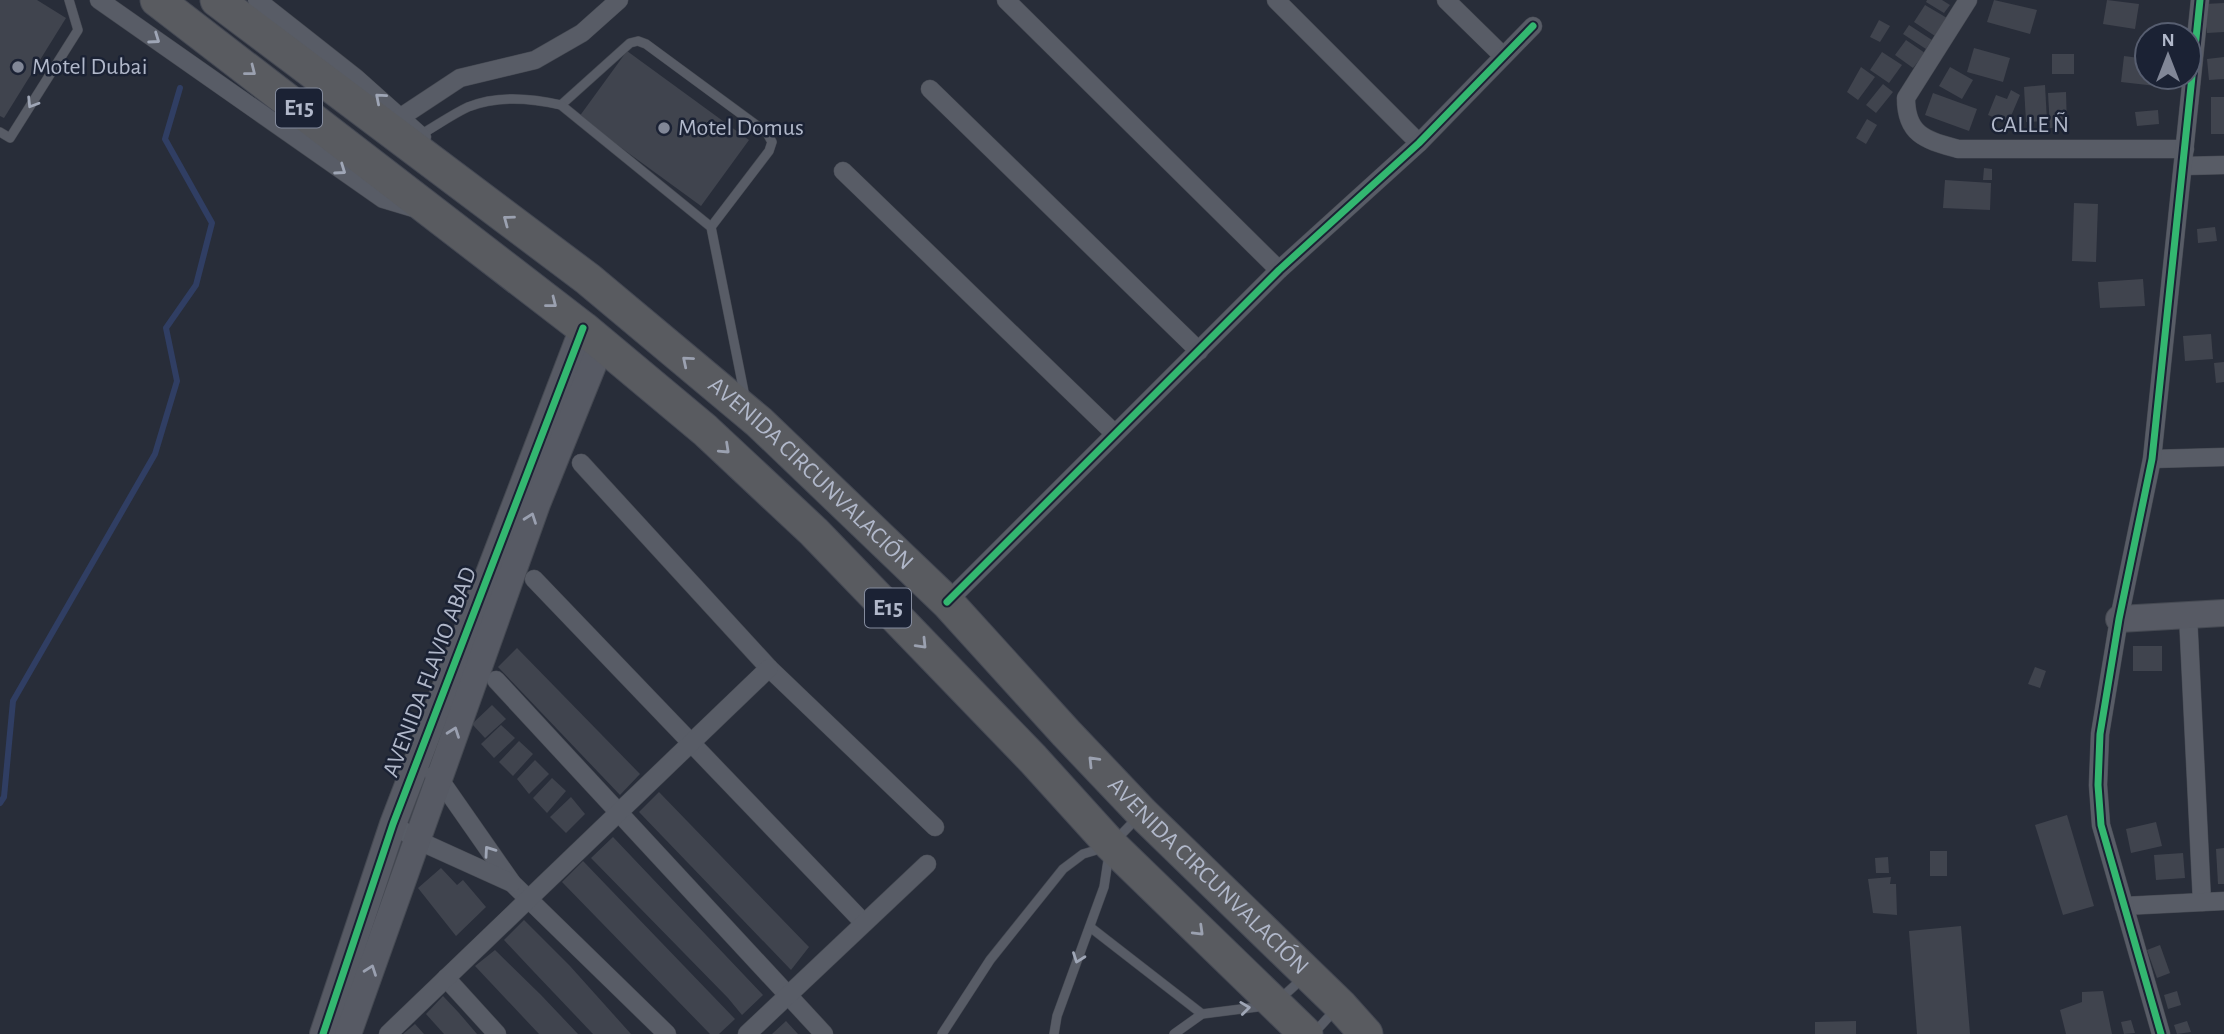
<svg xmlns="http://www.w3.org/2000/svg" width="2224" height="1034" viewBox="0 0 2224 1034" font-family="'Alegreya Sans',sans-serif">
	<style>
		.lines { fill: none; stroke-linecap: round; stroke-linejoin: round }
		.stream { stroke: #303e63; stroke-width: 6 }
		.building { fill: #40444e }
		.lane-casing { stroke: #454952; stroke-width: 10 }
		.street-casing { stroke: #454952; stroke-width: 19 }
		.secondary-casing { stroke: #454952; stroke-width: 28 }
		.highway-casing { stroke: #454954; stroke-width: 35 }
		.lane { stroke: #585c66; stroke-width: 9 }
		.street { stroke: #585c66; stroke-width: 18 }
		.secondary { stroke: #575a64; stroke-width: 26 }
		.highway { stroke: #595b60; stroke-width: 33 }
		.cycleway-casing { stroke: #1b2234; stroke-width: 11 }
		.cycleway { stroke: #33b770; stroke-width: 7 }
		.oneway { stroke: #9fa6b6 }
		.oneway2 { stroke: #9ba1b0 }
		.oneway3 { stroke: #9aa0b0 }
		.poi-dot { fill: #818797; stroke: #1b2234; stroke-width: 2.5 }
		.labels { text-anchor: middle; dominant-baseline: central; stroke-width: 5; stroke-linejoin: round; paint-order: stroke }
		.shield { fill: #1b2234; stroke: #848b9d; stroke-width: 2 }
		.shield-label { font-size: 23px; font-weight: bold; fill: #b1b8ca }
		.poi-label { font-size: 24px; fill: #b1b8ca; stroke: #1b2234; text-anchor: start }
		.street-label { font-size: 24px; fill: #b1b8ca; stroke: #1b2234 }
	</style>
	<rect width="100%" height="100%" fill="#282d39"/>
	<g class="lines">
		<!-- stream -->
		<path class="stream" d="M0,803L4,797L13,701L155,454L177,381L166,328L196,285L212,223L165,139L180,88"/>
	</g>
	<!-- building -->
	<g class="building">
		<path d="M0,0H37L66,18L4,118L0,116Z"/>
		<path d="M1927,0H1942L1950,5L1944,13L1926,2Z"/>
		<path d="M1994,0L2037,10L2030,34L1987,22Z"/>
		<path d="M2107,0L2139,4L2135,29L2103,24Z"/>
		<path d="M2224,3V32L2207,33L2205,4Z"/>
		<path d="M1925,5L1947,18L1935,36L1914,22Z"/>
		<path d="M1879,20L1890,26L1880,42L1870,37Z"/>
		<path d="M1909,25L1932,40L1926,49L1903,34Z"/>
		<path d="M1906,40L1925,53L1913,68L1895,55Z"/>
		<path d="M1974,48L2010,58L2003,82L1967,72Z"/>
		<path d="M627,51L749,140L701,206L579,117Z"/>
		<path d="M1882,52L1902,65L1889,83L1870,70Z"/>
		<rect x="2052" y="54" width="22" height="20"/>
		<path d="M2124,56L2147,59V77H2166L2165,87L2121,82Z"/>
		<path d="M2224,57V79L2209,80L2207,59Z"/>
		<path d="M1861,67L1875,77L1858,100L1847,92Z"/>
		<path d="M1950,67L1973,80L1962,99L1939,86Z"/>
		<path d="M1883,84L1893,92L1876,113L1866,105Z"/>
		<path d="M2045,85L2047,121L2026,122L2024,87Z"/>
		<path d="M2011,90L2020,95L2008,123L1988,115L1996,95L2007,99Z"/>
		<path d="M2066,92L2067,127L2050,128L2048,93Z"/>
		<path d="M1933,93L1977,109L1969,131L1925,115Z"/>
		<rect x="2211" y="97" width="13" height="37"/>
		<path d="M2158,110L2159,124L2137,126L2135,112Z"/>
		<path d="M1867,119L1877,125L1866,144L1856,138Z"/>
		<path d="M1984,168L1992,169V180H1983Z"/>
		<path d="M1945,180L1991,183L1990,210L1943,208Z"/>
		<path d="M2074,203L2098,204L2096,262L2072,261Z"/>
		<path d="M2215,227L2217,241L2198,243L2197,229Z"/>
		<path d="M2143,279L2145,306L2100,308L2098,282Z"/>
		<path d="M2211,334L2213,359L2185,361L2183,336Z"/>
		<path d="M2224,362V382L2216,383L2214,363Z"/>
		<rect x="2133" y="646" width="29" height="25"/>
		<path d="M517,648L640,774L620,795L498,667Z"/>
		<path d="M2035,667L2046,671L2040,688L2028,684Z"/>
		<path d="M492,705L506,719L485,738L472,724Z"/>
		<path d="M501,725L515,738L494,758L481,744Z"/>
		<path d="M519,741L533,754L513,776L499,762Z"/>
		<path d="M535,760L549,774L529,794L517,779Z"/>
		<path d="M552,778L566,791L547,813L533,798Z"/>
		<path d="M659,792L809,947L791,970L639,812Z"/>
		<path d="M571,797L585,814L566,833L550,817Z"/>
		<path d="M2067,815L2094,906L2063,915L2035,825Z"/>
		<path d="M2156,822L2162,846L2131,853L2126,829Z"/>
		<path d="M613,837L763,995L742,1015L728,998L591,858Z"/>
		<path d="M2224,848V884H2218L2216,849Z"/>
		<rect x="1930" y="851" width="17" height="25"/>
		<path d="M2183,853L2185,878L2156,880L2154,855Z"/>
		<path d="M1888,857L1889,873H1876L1875,858Z"/>
		<path d="M583,861L735,1019L719,1034H710L562,882Z"/>
		<path d="M441,868L457,885L463,880L486,907L456,936L418,888Z"/>
		<path d="M1891,877L1890,884H1896L1897,915L1873,913L1868,879Z"/>
		<path d="M524,920L570,966L631,1034H593L534,972L504,940Z"/>
		<path d="M1961,926L1970,1034H1917L1909,931Z"/>
		<path d="M2160,945L2170,973L2157,978L2147,950Z"/>
		<path d="M495,950L541,995L578,1034H539L475,966Z"/>
		<path d="M2103,991L2112,1034H2066L2060,1010L2082,1002V992Z"/>
		<path d="M2177,991L2181,1005L2168,1009L2164,995Z"/>
		<path d="M443,996L459,1013L477,1034H444L426,1014Z"/>
		<path d="M2131,1020L2135,1033L2124,1034L2121,1022Z"/>
		<path d="M786,1021L798,1034H772Z"/>
		<path d="M1856,1021V1034H1815V1022Z"/>
		<path d="M2187,1021L2191,1032L2177,1034L2174,1025Z"/>
		<path d="M415,1024L424,1034H403Z"/>
	</g>
	<g class="lines">
		<!-- lane casing -->
		<g class="lane-casing">
			<g id="lane">
				<path d="M561,105L630,43L638,41L646,44L767,133L772,142L769,151L711,227"/>
				<path d="M0,132L10,138L78,30L69,0"/>
				<path d="M420,135C436,126 451,115 468,107C497,95 531,98 561,105L711,227L745,397"/>
				<path d="M1114,842L1139,816"/>
				<path d="M1090,927L1202,1014"/>
				<path d="M1280,999L1303,978"/>
				<path d="M1314,1033L1335,1010"/>
				<path d="M942,1034L990,960L1063,869L1083,854L1103,848"/>
				<path d="M1054,1034L1057,1016L1104,887L1109,854"/>
				<path d="M1174,1034L1202,1014L1265,1006"/>
			</g>
		</g>
		<!-- street casing -->
		<g class="street-casing">
			<g id="street">
				<path d="M99,0L383,199L413,208"/>
				<path d="M257,0L356,78L422,137"/>
				<path d="M1006,0L1279,270"/>
				<path d="M1276,0L1419,143"/>
				<path d="M1446,0L1503,56"/>
				<path d="M1968,0L1906,98C1906,136 1927,140 1958,149H2185"/>
				<path d="M930,89L1199,351"/>
				<path d="M401,117L460,78L535,60L582,33L619,0"/>
				<path d="M2184,166L2224,165"/>
				<path d="M843,171L1114,433"/>
				<path d="M2152,459L2224,457"/>
				<path d="M581,463L769,668L935,827"/>
				<path d="M534,579L863,922"/>
				<path d="M947,602L1279,270L1419,143L1533,26"/>
				<path d="M2188,615L2202,902"/>
				<path d="M496,680L824,1034"/>
				<path d="M434,775L438,777L512,883L667,1034"/>
				<path d="M393,824L417,840L512,883"/>
				<path d="M2124,906L2224,901"/>
				<path d="M446,978L497,1034"/>
				<path d="M388,1034L769,668"/>
				<path d="M747,1034L927,864"/>
				<path d="M2161,1034L2101,825L2098,785L2100,734L2119,619L2152,459L2200,0"/>
			</g>
		</g>
		<!-- secondary casing -->
		<g class="secondary-casing">
			<g id="secondary">
				<path d="M2119,619L2224,613"/>
				<path d="M323,1034L393,824L583,328"/>
				<path d="M348,1034L537,504L602,343"/>
			</g>
		</g>
		<!-- highway casing -->
		<g class="highway-casing">
			<g id="highway">
				<path d="M157,0L583,328L705,430L814,532L1033,759L1111,845L1306,1034"/>
				<path id="s1" d="M217,0L588,279L759,422L947,602L1066,733L1142,813L1340,1005L1366,1034"/>
			</g>
		</g>
		<!-- lane -->
		<use href="#lane" class="lane"/>
		<!-- street -->
		<use href="#street" class="street"/>
		<!-- secondary -->
		<use href="#secondary" class="secondary"/>
		<!-- highway -->
		<use href="#highway" class="highway"/>
		<!-- cycleway casing -->
		<g class="cycleway-casing">
			<g id="cycleway">
				<path d="M947,602L1279,270L1419,143L1533,26"/>
				<path d="M323,1034L393,824L583,328"/>
				<path d="M2161,1034L2101,825L2098,785L2100,734L2119,619L2152,459L2200,0"/>
			</g>
		</g>
		<!-- cycleway -->
		<use href="#cycleway" class="cycleway"/>
	</g>
	<!-- one-way arrows -->
	<defs><path id="oneway-chevron" d="M-2-3.5L2.5 0L-2 3.5" fill="none" stroke-width="1.6" stroke-linecap="round" stroke-linejoin="round" transform="scale(1.75)"/></defs>
	<g class="oneway">
		<use href="#oneway-chevron" transform="translate(155 39) rotate(35)"/>
		<use href="#oneway-chevron" transform="translate(380 98) rotate(-139)"/>
		<use href="#oneway-chevron" transform="translate(32 103) rotate(122)"/>
		<use href="#oneway-chevron" transform="translate(341 170) rotate(35)"/>
		<use href="#oneway-chevron" transform="translate(489 851) rotate(-125)"/>
		<use href="#oneway-chevron" transform="translate(1078 958) rotate(110)"/>
		<use href="#oneway-chevron" transform="translate(1245 1008) rotate(-7)"/>
	</g>
	<g class="oneway2">
		<use href="#oneway-chevron" transform="translate(251 71) rotate(38)"/>
		<use href="#oneway-chevron" transform="translate(508 220) rotate(-143)"/>
		<use href="#oneway-chevron" transform="translate(552 303) rotate(38)"/>
		<use href="#oneway-chevron" transform="translate(687 361) rotate(-140)"/>
		<use href="#oneway-chevron" transform="translate(725 449) rotate(43)"/>
		<use href="#oneway-chevron" transform="translate(922 644) rotate(46)"/>
		<use href="#oneway-chevron" transform="translate(1093 761) rotate(-134)"/>
		<use href="#oneway-chevron" transform="translate(1199 931) rotate(44)"/>
	</g>
	<g class="oneway3">
		<use href="#oneway-chevron" transform="translate(531 518) rotate(-70)"/>
		<use href="#oneway-chevron" transform="translate(454 732) rotate(-70)"/>
		<use href="#oneway-chevron" transform="translate(371 970) rotate(-70)"/>
	</g>
	<!-- markers -->
	<g class="poi-dot">
		<circle cx="18" cy="67" r="7"/>
		<circle cx="664" cy="128" r="7"/>
	</g>
	<g class="labels">
		<!-- shield labels -->
		<g class="shield">
			<rect x="276" y="88.5" width="46" height="39" rx="5"/>
			<rect x="865" y="588.5" width="46" height="39" rx="5"/>
		</g>
		<g class="shield-label">
			<text x="299" y="108">E15</text>
			<text x="888" y="608">E15</text>
		</g>
		<!-- poi labels -->
		<g class="poi-label">
			<text x="32" y="67">Motel Dubai</text>
			<text x="678" y="128">Motel Domus</text>
		</g>
		<!-- street labels -->
		<g class="street-label">
			<text x="2030" y="125">CALLE Ñ</text>
			<text stroke="none"><textPath href="#s1" startOffset="760">AVENIDA CIRCUNVALACIÓN</textPath></text>
			<text transform="translate(430 672) rotate(-69)">AVENIDA FLAVIO ABAD</text>
			<text stroke="none"><textPath href="#s1" startOffset="1326">AVENIDA CIRCUNVALACIÓN</textPath></text>
		</g>
	</g>
	<!-- north arrow -->
	<g transform="translate(2168 56)"><circle r="33" fill="#1b2234" stroke="#575e70" stroke-width="2"/>
	<path d="M0-5L12 26L0 18L-12 26Z" fill="#818797"/>
	<text y="-10" font-size="19" font-weight="bold" text-anchor="middle" fill="#b1b8ca">N</text>
	</g>
</svg>
